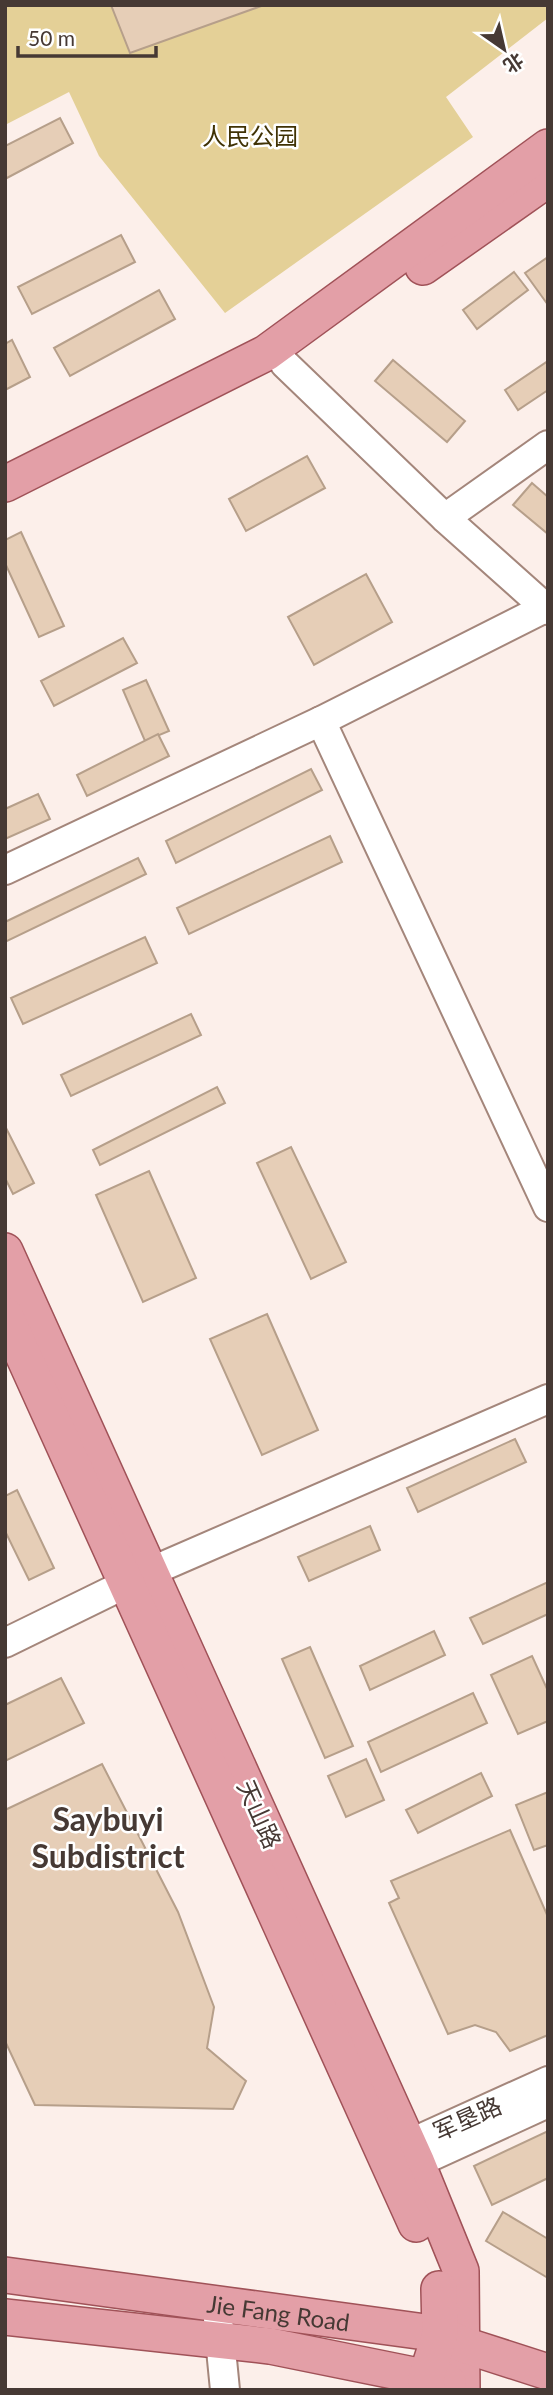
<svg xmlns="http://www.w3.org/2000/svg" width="553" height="2395" viewBox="0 0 553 2395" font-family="Lato,'Noto Sans SC',sans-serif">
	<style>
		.green { fill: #e4d097 }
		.building { fill: #e6ceb7; stroke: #b69f8a; stroke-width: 2 }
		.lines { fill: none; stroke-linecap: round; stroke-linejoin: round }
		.minor-casing { stroke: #a4867b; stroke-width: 32 }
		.major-casing { stroke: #a05258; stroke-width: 38 }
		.minor { stroke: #fff; stroke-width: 28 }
		.major { stroke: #e39fa7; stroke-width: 35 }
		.labels { text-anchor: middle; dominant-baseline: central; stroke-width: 5; stroke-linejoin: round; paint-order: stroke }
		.park-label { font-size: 24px; fill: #403204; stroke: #fff }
		.street-label { font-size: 24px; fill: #463934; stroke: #fff }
		.district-label { font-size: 32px; font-weight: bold; fill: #463934; stroke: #fff }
	</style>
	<rect width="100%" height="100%" fill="#fcefea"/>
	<!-- green -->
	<path class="green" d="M5,5H548V18L446,97L473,137L225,313L99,156L69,92L5,125Z"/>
	<!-- building -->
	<g class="building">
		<path d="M111,5H264L130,53Z"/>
		<path d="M60,118L73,143L5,179V146Z"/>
		<path d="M121,235L135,262L32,314L18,287Z"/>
		<path d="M548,257V305L525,273Z"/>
		<path d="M514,272L528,290L477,329L463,310Z"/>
		<path d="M159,290L175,319L70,376L54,348Z"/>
		<path d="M12,340L30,377L5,390V344Z"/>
		<path d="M393,360L465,421L447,442L375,381Z"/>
		<path d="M548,361V390L518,410L505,390Z"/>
		<path d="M307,456L325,488L246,531L229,499Z"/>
		<path d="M532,483L548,497V534L513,505Z"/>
		<path d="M21,532L64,626L39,637L5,563V540Z"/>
		<path d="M366,574L392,622L314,665L288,617Z"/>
		<path d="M123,638L137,663L54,706L41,681Z"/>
		<path d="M146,680L169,731L145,741L123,690Z"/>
		<path d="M158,734L169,756L87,796L77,775Z"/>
		<path d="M311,769L322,790L176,863L166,841Z"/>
		<path d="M38,794L50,819L5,839V809Z"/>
		<path d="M330,836L342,862L189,934L177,908Z"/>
		<path d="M138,858L146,874L5,942V922Z"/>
		<path d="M145,937L157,963L23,1024L11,998Z"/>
		<path d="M191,1014L201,1035L71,1096L61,1075Z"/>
		<path d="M217,1087L225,1103L100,1165L93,1150Z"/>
		<path d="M5,1126L34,1183L13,1194L5,1178Z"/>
		<path d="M291,1147L346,1262L311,1279L257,1163Z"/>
		<path d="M149,1171L196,1278L143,1302L96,1195Z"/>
		<path d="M267,1314L318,1430L262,1455L210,1339Z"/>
		<path d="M515,1439L526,1462L418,1512L407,1488Z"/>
		<path d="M17,1490L54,1568L29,1580L5,1531V1496Z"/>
		<path d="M370,1526L380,1550L309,1581L298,1557Z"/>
		<path d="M548,1582V1614L483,1644L470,1618Z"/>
		<path d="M434,1631L445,1655L370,1690L360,1666Z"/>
		<path d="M310,1647L353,1746L325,1758L282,1659Z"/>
		<path d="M532,1656L548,1691V1721L518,1734L491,1675Z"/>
		<path d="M61,1678L84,1723L5,1761V1705Z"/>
		<path d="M473,1693L487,1723L381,1772L368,1742Z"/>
		<path d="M366,1759L384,1800L346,1817L328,1776Z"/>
		<path d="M102,1764L178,1912L214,2007L207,2048L246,2081L233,2109L35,2105L5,2041V1810Z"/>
		<path d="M481,1773L492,1796L418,1833L406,1810Z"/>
		<path d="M548,1792V1845L534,1850L516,1805Z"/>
		<path d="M510,1830L548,1917V2035L510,2051L496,2032L475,2025L448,2034L389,1903L399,1898L391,1881Z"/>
		<path d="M548,2131V2178L492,2205L474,2166Z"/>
		<path d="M503,2212L548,2239V2278L486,2241Z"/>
	</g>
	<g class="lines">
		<!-- minor casing -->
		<g class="minor-casing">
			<g id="minor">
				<path d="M285,364L445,518L548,610"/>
				<path d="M445,518L548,445"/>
				<path d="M321,721L548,1207"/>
				<path d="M5,870L321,721L545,608"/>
				<path d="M5,1643L152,1571L548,1399"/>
				<path d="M391,2152L548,2081"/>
				<path d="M397,2172L548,2103"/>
				<path d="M218,2319L225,2390"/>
			</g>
		</g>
		<!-- major casing -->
		<g class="major-casing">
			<g id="major">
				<path d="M423,267L548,179"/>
				<path d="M5,484L266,353L548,147"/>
				<path d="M5,1251L417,2163L461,2271L462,2390"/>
				<path d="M5,1315L416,2224"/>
				<path id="s1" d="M5,2275L440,2334L464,2345L548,2372"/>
				<path d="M5,2317L270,2346L448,2382"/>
				<path d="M427,2390L426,2378L440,2334L439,2289"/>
			</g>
		</g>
		<!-- minor -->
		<use href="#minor" class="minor"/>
		<!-- major -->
		<use href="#major" class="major"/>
	</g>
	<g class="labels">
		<!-- park labels -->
		<g class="park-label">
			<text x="250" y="135">人民公园</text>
		</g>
		<!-- street labels -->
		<g class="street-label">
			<text transform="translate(260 1814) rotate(66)">天山路</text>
			<text transform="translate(467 2118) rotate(-24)">军垦路</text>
			<text stroke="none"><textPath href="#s1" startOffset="276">Jie Fang Road</textPath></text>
		</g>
		<!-- district labels -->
		<g class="district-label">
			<text x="108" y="1818">Saybuyi<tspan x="108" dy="37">Subdistrict</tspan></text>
		</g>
	</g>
	<!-- border -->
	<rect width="553" height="2395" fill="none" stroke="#463934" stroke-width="14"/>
	<!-- north arrow -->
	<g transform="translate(504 49) rotate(146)" stroke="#ffffff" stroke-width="5" paint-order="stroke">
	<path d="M0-5L12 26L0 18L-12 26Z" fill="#463934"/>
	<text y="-10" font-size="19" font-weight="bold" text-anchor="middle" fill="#463934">北</text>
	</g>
	<!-- scale -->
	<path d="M18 46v10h138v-10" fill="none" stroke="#463934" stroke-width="3.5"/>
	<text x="28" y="46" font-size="21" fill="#463934" stroke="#ffffff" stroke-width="5" paint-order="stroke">50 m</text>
</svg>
